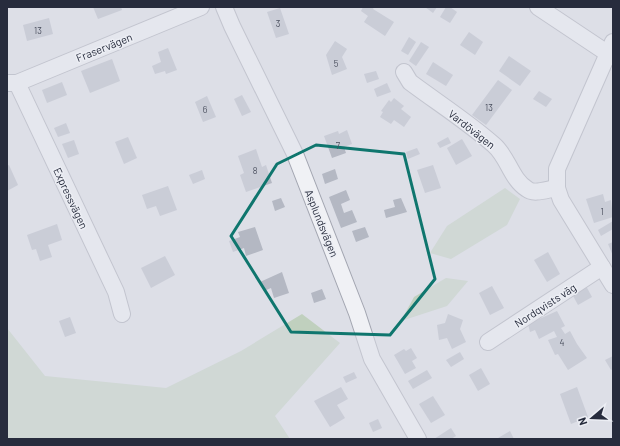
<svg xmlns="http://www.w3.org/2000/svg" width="620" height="446" viewBox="0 0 620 446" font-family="Barlow,sans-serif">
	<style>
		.green { fill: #c0d0be }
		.building { fill: #b4b8c3 }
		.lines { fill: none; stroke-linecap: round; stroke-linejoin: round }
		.minor-casing { stroke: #a3a6b1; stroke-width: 18 }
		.minor { stroke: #f0f1f5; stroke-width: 16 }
		.marked { fill: none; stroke: #0f766e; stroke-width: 3; stroke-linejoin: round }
		.labels { text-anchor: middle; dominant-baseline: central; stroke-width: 3; stroke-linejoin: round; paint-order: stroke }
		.number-label { font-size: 9px; fill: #4a4f5e }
		.street-label { font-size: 11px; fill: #272c3d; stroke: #eceef4 }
	</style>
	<rect width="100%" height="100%" fill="#dddfe7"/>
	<!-- green -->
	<g class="green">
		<path d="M505,188L520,199L507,225L451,259L430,253L447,226Z"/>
		<path d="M446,278L468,281L447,306L401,321L414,297Z"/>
		<path d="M302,314L340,343L275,416L290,439H7V328L45,376L166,388L241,351Z"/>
	</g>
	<!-- building -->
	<g class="building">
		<path d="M93,7H121L122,10L98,19Z"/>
		<path d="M363,7H374L373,9L394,22L385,36L364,22L368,16L361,11Z"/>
		<path d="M425,7H437L433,13Z"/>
		<path d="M446,7H450L457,12L450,23L440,17Z"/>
		<path d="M280,8L289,34L276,38L267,12Z"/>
		<path d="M49,18L53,34L27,41L23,25Z"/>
		<path d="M469,32L483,42L475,55L460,45Z"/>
		<path d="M409,37L416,42L408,55L401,51Z"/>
		<path d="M335,41L347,49L342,57L347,69L332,75L326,55Z"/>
		<path d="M421,42L429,47L416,66L409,61Z"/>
		<path d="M168,48L177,70L166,74L165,71L155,74L152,66L161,62L158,52Z"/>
		<path d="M509,56L531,71L520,86L499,71Z"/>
		<path d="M112,59L120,81L90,93L81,71Z"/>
		<path d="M433,62L453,75L446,86L426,74Z"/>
		<path d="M376,71L379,79L367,83L364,74Z"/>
		<path d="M498,80L512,90L486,125L472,115Z"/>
		<path d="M62,82L67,95L47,103L42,90Z"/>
		<path d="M387,83L391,92L377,97L374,89Z"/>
		<path d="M539,91L552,99L546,107L533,99Z"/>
		<path d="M242,95L251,112L242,116L234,99Z"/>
		<path d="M207,96L216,117L203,122L195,102Z"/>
		<path d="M394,98L404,106L401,109L411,117L404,127L394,120L391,124L380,117L383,112L381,111L389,100L391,102Z"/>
		<path d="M66,123L70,133L58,137L54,128Z"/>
		<path d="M347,130L352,144L344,147L346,153L332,158L324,136L338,131L339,134Z"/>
		<path d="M128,137L137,158L124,164L115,142Z"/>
		<path d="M448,137L451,143L440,148L437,143Z"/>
		<path d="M462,139L472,156L456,165L447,148Z"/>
		<path d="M74,140L79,154L68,158L62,144Z"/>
		<path d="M417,148L420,154L408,159L406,152Z"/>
		<path d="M256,149L262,167L266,165L272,183L246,192L240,175L244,173L238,156Z"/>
		<path d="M9,165L18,185L7,191V166Z"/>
		<path d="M433,165L441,188L425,193L417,170Z"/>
		<path d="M335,169L338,179L325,184L322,174Z"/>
		<path d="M202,170L205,179L193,184L189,175Z"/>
		<path d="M168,186L177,210L160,216L156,206L147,209L142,195Z"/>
		<path d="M346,190L350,200L341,204L344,213L352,210L357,222L341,228L329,197Z"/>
		<path d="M603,194L605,202L611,200L613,217L594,223L586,199Z"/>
		<path d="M281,198L285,207L275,211L272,201Z"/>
		<path d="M401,198L407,212L386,218L384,210L395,207L393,200Z"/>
		<path d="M613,221V229L601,236L598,230Z"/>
		<path d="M57,224L62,240L48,245L52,257L40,261L36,249L32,250L27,235Z"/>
		<path d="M255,227L263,250L246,256L244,248L233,252L229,241L240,237L238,232Z"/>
		<path d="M365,227L369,237L356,242L352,231Z"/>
		<path d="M613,242V256L608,244Z"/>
		<path d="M548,252L560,274L547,282L534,260Z"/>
		<path d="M165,256L175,275L151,288L141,268Z"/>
		<path d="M282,272L289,293L274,298L271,288L264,291L260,282Z"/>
		<path d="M492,286L504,308L490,315L479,293Z"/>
		<path d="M586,286L592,297L578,305L572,294Z"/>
		<path d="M322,289L326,299L314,303L311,293Z"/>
		<path d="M557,311L565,326L561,328L565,334L570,331L577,344L587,358L568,370L558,354L555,355L548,340L557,337L554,331L539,339L535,330L530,332L528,324Z"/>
		<path d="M448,314L463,320L460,329L466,342L452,349L447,338L439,340L437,325L445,323Z"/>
		<path d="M70,317L76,333L65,337L59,321Z"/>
		<path d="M411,348L417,358L412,361L416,368L405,374L394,355L404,349L406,351Z"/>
		<path d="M460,352L464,359L451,367L446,360Z"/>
		<path d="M613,356V369L611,370L605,360Z"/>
		<path d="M481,368L490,384L478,391L469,375Z"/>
		<path d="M427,370L432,378L413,389L408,381Z"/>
		<path d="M354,372L357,378L346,383L343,377Z"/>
		<path d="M341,387L348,399L337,405L345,418L330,427L314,401Z"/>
		<path d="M577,387L588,417L571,424L560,394Z"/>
		<path d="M433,396L445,415L431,423L419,404Z"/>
		<path d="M378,419L382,428L373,432L369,423Z"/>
		<path d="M451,428L456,436L451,439H434Z"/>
		<path d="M510,431L514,439H499L498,438Z"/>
	</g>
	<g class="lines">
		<!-- minor casing -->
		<g class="minor-casing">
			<g id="minor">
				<path d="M224,7L232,26L295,154L357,313L372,359L418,439"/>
				<path d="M538,7L613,57"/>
				<path d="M613,42L557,169V188L561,200L613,285"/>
				<path d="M404,72L410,82C438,103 468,122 494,145C508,157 511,179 527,189C534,195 548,189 557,188"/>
				<path d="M7,83H17L201,7"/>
				<path d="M17,83L116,292L122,314"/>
				<path d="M488,342L602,267"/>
			</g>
		</g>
		<!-- minor -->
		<use href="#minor" class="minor"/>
	</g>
	<!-- marked area -->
	<path d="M0 0H620V446H0ZM316,145L404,154L435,279L390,335L291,332L231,236L277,164Z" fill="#dddfe7" fill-opacity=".55" fill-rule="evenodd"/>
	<path class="marked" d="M316,145L404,154L435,279L390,335L291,332L231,236L277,164Z"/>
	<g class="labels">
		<!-- number labels -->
		<g class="number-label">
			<text x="278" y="23">3</text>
			<text x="38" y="30">13</text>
			<text x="336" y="63">5</text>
			<text x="489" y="107">13</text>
			<text x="205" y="109">6</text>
			<text x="338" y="145">7</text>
			<text x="255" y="170">8</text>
			<text x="602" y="211">1</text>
			<text x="562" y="342">4</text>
		</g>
		<!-- street labels -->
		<g class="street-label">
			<text transform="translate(104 47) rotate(-22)">Fraservägen</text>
			<text transform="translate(472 129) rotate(38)">Vardövägen</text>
			<text transform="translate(71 198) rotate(65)">Expressvägen</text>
			<text transform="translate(322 223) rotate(68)">Asplundsvägen</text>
			<text transform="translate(545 305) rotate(-33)">Nordqvists väg</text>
		</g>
	</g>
	<!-- border -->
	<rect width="620" height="446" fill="none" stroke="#272c3d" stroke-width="16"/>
	<!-- north arrow -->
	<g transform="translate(592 418) rotate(251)" stroke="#eceef4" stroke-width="3" paint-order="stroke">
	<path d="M0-3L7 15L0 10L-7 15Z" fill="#272c3d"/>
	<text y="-6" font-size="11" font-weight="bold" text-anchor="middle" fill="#272c3d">N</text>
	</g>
</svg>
